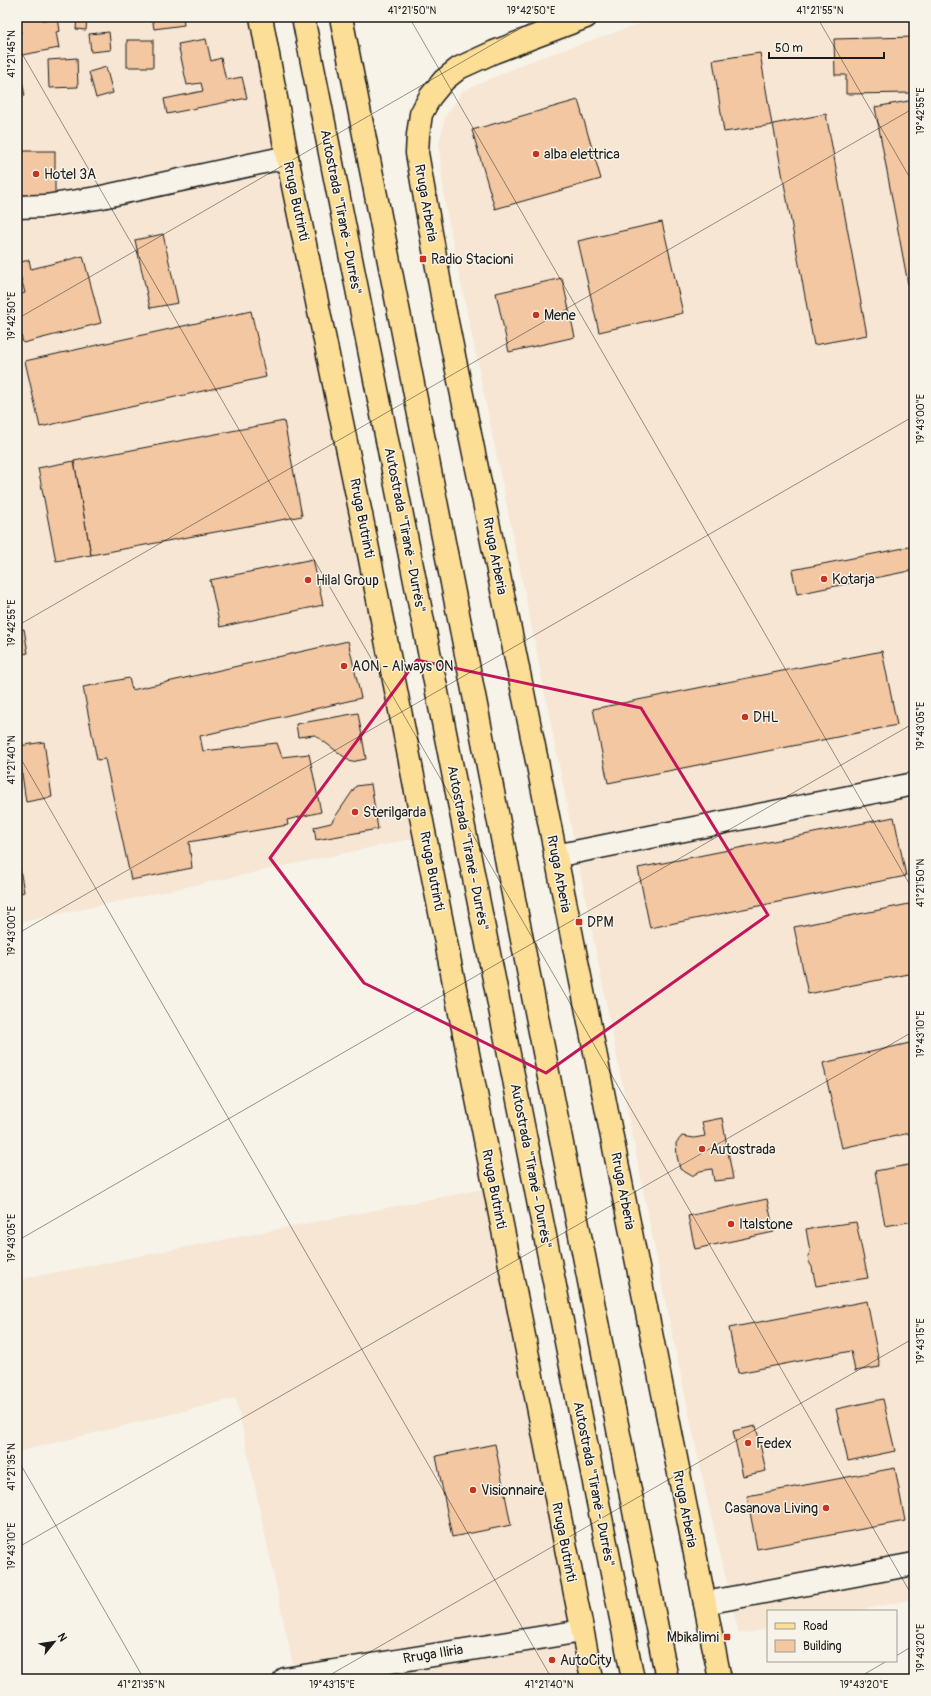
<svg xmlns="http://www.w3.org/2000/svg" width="931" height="1696" viewBox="0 0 931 1696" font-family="Pangolin,sans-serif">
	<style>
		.built { fill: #f6e6d3 }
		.building { fill: #f2c7a2; stroke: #1c1c1c }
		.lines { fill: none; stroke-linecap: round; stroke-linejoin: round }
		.minor-casing { stroke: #1c1c1c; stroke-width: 25 }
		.major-casing { stroke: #1c1c1c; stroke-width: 25 }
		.highway-casing { stroke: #1c1c1c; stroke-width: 25 }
		.minor { stroke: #f7f3e8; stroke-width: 22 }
		.major { stroke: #fdde96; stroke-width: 22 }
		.highway { stroke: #fdde96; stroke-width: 22 }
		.marked { fill: none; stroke: #c2185b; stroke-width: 3; stroke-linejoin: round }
		.ticks { fill: none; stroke: #1c1c1c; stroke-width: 1; stroke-opacity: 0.45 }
		.poi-dot { fill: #c8321e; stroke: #f7f3e8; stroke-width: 1.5 }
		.labels { text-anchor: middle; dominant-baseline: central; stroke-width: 3; stroke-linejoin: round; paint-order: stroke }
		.poi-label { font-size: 14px; fill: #1c1c1c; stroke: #f7f3e8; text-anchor: start }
		.street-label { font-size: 14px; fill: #1c1c1c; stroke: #f7f3e8 }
		.neatline { fill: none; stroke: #1c1c1c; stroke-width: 1.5 }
		.ticks-label { font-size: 10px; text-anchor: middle; fill: #1c1c1c }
	</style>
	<rect width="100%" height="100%" fill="#f7f3e8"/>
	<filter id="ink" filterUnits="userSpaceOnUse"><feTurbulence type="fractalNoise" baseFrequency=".025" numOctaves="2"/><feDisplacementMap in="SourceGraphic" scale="8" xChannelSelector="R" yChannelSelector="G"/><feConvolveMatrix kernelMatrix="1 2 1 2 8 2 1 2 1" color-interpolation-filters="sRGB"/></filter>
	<g filter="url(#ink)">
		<!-- built -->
		<g class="built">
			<path d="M17,17H261L425,836L17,923Z"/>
			<path d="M660,17H914V1599L854,1611H768V1629L739,1634L706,1494L662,1285L534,638L445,204L439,145L445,117L463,91L531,61Z"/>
			<path d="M494,1187L592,1679H296L236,1398L17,1452V1280Z"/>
		</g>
		<!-- building -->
		<g class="building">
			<path d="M18,17H43V20L58,18L60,31L56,32L59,48L17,56V33H21Z"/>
			<path d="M77,17H87L86,30L76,29Z"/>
			<path d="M94,17H116V18L95,22Z"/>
			<path d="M152,17H183L184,25L154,29Z"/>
			<path d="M109,32L111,50L91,52L89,34Z"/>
			<path d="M914,37V93L846,94V75H835L834,39Z"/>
			<path d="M206,39L211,61L221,58L226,80L242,77L247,98L167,114L164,99L203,91L201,83L187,85L178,44Z"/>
			<rect x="127" y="40" width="26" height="27"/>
			<path d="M760,53L772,125L724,132L713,60Z"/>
			<path d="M77,58L78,87L49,88L48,60Z"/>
			<path d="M106,67L113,93L96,98L89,72Z"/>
			<path d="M21,75L25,96L17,98V76Z"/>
			<path d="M578,100L601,179L495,209L472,130Z"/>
			<path d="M914,100V316L875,107Z"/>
			<path d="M826,114L867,335L814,345L773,124Z"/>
			<rect x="17" y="151" width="38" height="45"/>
			<path d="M662,222L683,313L599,332L578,241Z"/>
			<path d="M163,234L178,303L150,308L135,240Z"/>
			<path d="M83,256L101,323L23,343L17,318V295L25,293L17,263L29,260L31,269Z"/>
			<path d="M562,278L575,337L509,352L496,293Z"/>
			<path d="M251,311L266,377L40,427L25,361Z"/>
			<path d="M284,421L302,516L91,555L74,461Z"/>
			<path d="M74,461L91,555L56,561L38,468Z"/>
			<path d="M914,546V570L797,594L792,570Z"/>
			<path d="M313,559L323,605L220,627L210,580Z"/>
			<path d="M24,629L28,653L17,655V630Z"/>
			<path d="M348,641L361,698L200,736L203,751L277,743L282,757L309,754L321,812L287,820L288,825L189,842L192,868L131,880L105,759L97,760L83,687L129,678L132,690Z"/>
			<path d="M882,651L897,725L608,783L593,709Z"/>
			<path d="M358,713L366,759L351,762L315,735L298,737L296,724Z"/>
			<path d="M44,742L52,797L26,802L18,746Z"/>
			<path d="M371,784L378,829L316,840L314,827L331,823L356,786Z"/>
			<path d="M894,817L906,876L650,928L638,868Z"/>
			<path d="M17,852L24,892L17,894Z"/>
			<path d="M914,903V973L808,994L794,927Z"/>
			<path d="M914,1042V1132L842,1148L823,1063Z"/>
			<path d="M722,1118L733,1179L714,1181L712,1169L700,1171L692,1176L680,1169L677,1156L676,1143L682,1136L694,1138L705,1136L702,1122Z"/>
			<path d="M914,1164V1221L885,1226L875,1171Z"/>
			<path d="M767,1199L774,1232L695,1249L688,1216Z"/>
			<path d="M856,1222L868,1278L816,1286L812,1267L809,1262L808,1256L810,1252L806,1229Z"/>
			<path d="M867,1301L880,1367L855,1371L851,1351L738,1373L729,1328Z"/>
			<path d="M883,1399L895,1451L848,1461L836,1409Z"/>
			<path d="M756,1426L766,1471L743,1476L733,1431Z"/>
			<path d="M495,1444L511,1525L452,1537L436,1456Z"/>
			<path d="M895,1468L905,1521L757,1549L747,1496Z"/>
		</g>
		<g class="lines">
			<!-- minor casing -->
			<g class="minor-casing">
				<g id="minor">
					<path d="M17,207L45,206L97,198L287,157"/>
					<path d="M555,856L914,784"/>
					<path d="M705,1603L914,1564"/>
					<path d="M285,1679L582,1631"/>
				</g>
			</g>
			<!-- major casing -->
			<g class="major-casing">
				<g id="major">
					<path d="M261,17L287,157L364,529L592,1679"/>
					<path d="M586,17L494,52L459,68L444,80L430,97L421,114L418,135L417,153L444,307L538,766L720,1679"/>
				</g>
			</g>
			<!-- highway casing -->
			<g class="highway-casing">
				<g id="highway">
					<path d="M303,17L633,1679"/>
					<path d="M341,17L667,1679"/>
				</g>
			</g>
			<!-- minor -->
			<use href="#minor" class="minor"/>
			<!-- major -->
			<use href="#major" class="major"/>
			<!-- highway -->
			<use href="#highway" class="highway"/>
		</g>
	</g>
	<!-- marked area -->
	<path class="marked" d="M417,660L641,708L768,915L546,1073L364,983L270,858Z"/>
	<!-- ticks -->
	<path class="ticks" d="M409,17L914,892M817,17L914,185M17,45L914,1599M17,319L540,17M17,626L914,108M17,752L552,1679M17,934L914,416M17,1241L914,723M17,1458L144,1679M17,1548L914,1031M896,1656L914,1645M323,1679L914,1338M856,1679L887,1661"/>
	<!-- markers -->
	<g class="poi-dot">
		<circle cx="536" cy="154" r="4"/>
		<circle cx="36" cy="174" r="4"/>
		<rect x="419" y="255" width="8" height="8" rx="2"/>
		<circle cx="536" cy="315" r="4"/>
		<circle cx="824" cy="579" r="4"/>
		<circle cx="308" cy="580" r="4"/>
		<circle cx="344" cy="666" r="4"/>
		<circle cx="745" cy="717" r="4"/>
		<circle cx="355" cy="812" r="4"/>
		<rect x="575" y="918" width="8" height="8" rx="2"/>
		<circle cx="702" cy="1149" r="4"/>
		<circle cx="731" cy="1224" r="4"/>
		<circle cx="748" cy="1443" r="4"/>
		<circle cx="473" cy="1490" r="4"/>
		<circle cx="826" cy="1508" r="4"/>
		<rect x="723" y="1633" width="8" height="8" rx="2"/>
		<circle cx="552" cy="1660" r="4"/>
	</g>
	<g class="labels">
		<!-- poi labels -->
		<g class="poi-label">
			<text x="544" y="154">alba elettrica</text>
			<text x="44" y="174">Hotel 3A</text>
			<text x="431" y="259">Radio Stacioni</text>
			<text x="544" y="315">Mene</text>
			<text x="832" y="579">Kotarja</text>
			<text x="316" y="580">Hilal Group</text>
			<text x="352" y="666">AON - Always ON</text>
			<text x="753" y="717">DHL</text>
			<text x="363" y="812">Sterilgarda</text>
			<text x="587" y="922">DPM</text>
			<text x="710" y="1149">Autostrada</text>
			<text x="739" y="1224">Italstone</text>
			<text x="756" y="1443">Fedex</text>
			<text x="481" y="1490">Visionnaire</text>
			<text x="818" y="1508" text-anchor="end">Casanova Living</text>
			<text x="719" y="1637" text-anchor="end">Mbikalimi</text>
			<text x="560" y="1660">AutoCity</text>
		</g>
		<!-- street labels -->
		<g class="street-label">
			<text transform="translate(296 201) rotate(78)">Rruga Butrinti</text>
			<text transform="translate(426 203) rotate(80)">Rruga Arberia</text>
			<text transform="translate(341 212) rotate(79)">Autostrada "Tiranë - Durrës"</text>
			<text transform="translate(362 518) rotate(79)">Rruga Butrinti</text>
			<text transform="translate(405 530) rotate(79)">Autostrada "Tiranë - Durrës"</text>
			<text transform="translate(495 556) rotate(79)">Rruga Arberia</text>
			<text transform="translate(468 848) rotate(79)">Autostrada "Tiranë - Durrës"</text>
			<text transform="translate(432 871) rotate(79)">Rruga Butrinti</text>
			<text transform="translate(559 874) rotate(79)">Rruga Arberia</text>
			<text transform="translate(531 1166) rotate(79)">Autostrada "Tiranë - Durrës"</text>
			<text transform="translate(494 1189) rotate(79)">Rruga Butrinti</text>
			<text transform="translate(623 1191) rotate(79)">Rruga Arberia</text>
			<text transform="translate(594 1484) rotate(79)">Autostrada "Tiranë - Durrës"</text>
			<text transform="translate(685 1509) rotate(79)">Rruga Arberia</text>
			<text transform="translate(564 1542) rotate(79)">Rruga Butrinti</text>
			<text transform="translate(433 1654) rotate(-9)">Rruga Iliria</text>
		</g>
	</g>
	<!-- margin -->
	<rect width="931" height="1696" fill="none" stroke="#f7f3e8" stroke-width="44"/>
	<!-- legend -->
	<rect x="767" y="1610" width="130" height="52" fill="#f7f3e8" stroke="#9f9d96"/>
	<rect x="775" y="1623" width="20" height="6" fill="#fdde96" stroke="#9f9d96"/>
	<text x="803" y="1630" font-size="12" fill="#1c1c1c">Road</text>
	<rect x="775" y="1640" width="20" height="12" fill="#f2c7a2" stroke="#9f9d96"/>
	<text x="803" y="1650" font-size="12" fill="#1c1c1c">Building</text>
	<!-- north arrow -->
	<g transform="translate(54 1642) rotate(60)" stroke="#f7f3e8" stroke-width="3" paint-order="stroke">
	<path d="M0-3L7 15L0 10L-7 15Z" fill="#1c1c1c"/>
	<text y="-6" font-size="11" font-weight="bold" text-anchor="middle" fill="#1c1c1c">N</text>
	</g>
	<!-- scale -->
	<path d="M769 52v6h115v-6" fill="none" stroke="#1c1c1c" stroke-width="2"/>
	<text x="775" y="52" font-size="12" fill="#1c1c1c" stroke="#f7f3e8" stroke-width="3" paint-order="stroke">50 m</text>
	<rect x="22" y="22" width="887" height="1652" class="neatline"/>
	<g class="ticks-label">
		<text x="412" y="14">41°21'50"N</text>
		<text x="531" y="14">19°42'50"E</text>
		<text x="820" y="14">41°21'55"N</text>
		<text transform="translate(11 54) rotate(-90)" y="4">41°21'45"N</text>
		<text transform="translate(920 111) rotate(-90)" y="4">19°42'55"E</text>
		<text transform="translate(11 316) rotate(-90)" y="4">19°42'50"E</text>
		<text transform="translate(920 419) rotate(-90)" y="4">19°43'00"E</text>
		<text transform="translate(11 623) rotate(-90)" y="4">19°42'55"E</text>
		<text transform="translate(920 726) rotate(-90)" y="4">19°43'05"E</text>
		<text transform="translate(11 760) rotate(-90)" y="4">41°21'40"N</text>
		<text transform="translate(920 883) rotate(-90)" y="4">41°21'50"N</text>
		<text transform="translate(11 931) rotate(-90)" y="4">19°43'00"E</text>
		<text transform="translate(920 1034) rotate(-90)" y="4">19°43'10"E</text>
		<text transform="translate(11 1238) rotate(-90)" y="4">19°43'05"E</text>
		<text transform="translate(920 1341) rotate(-90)" y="4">19°43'15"E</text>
		<text transform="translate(11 1467) rotate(-90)" y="4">41°21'35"N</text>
		<text transform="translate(11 1546) rotate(-90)" y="4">19°43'10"E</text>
		<text transform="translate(920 1648) rotate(-90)" y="4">19°43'20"E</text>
		<text x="141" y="1688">41°21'35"N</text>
		<text x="332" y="1688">19°43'15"E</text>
		<text x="549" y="1688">41°21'40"N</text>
		<text x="864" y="1688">19°43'20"E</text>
	</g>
</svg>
